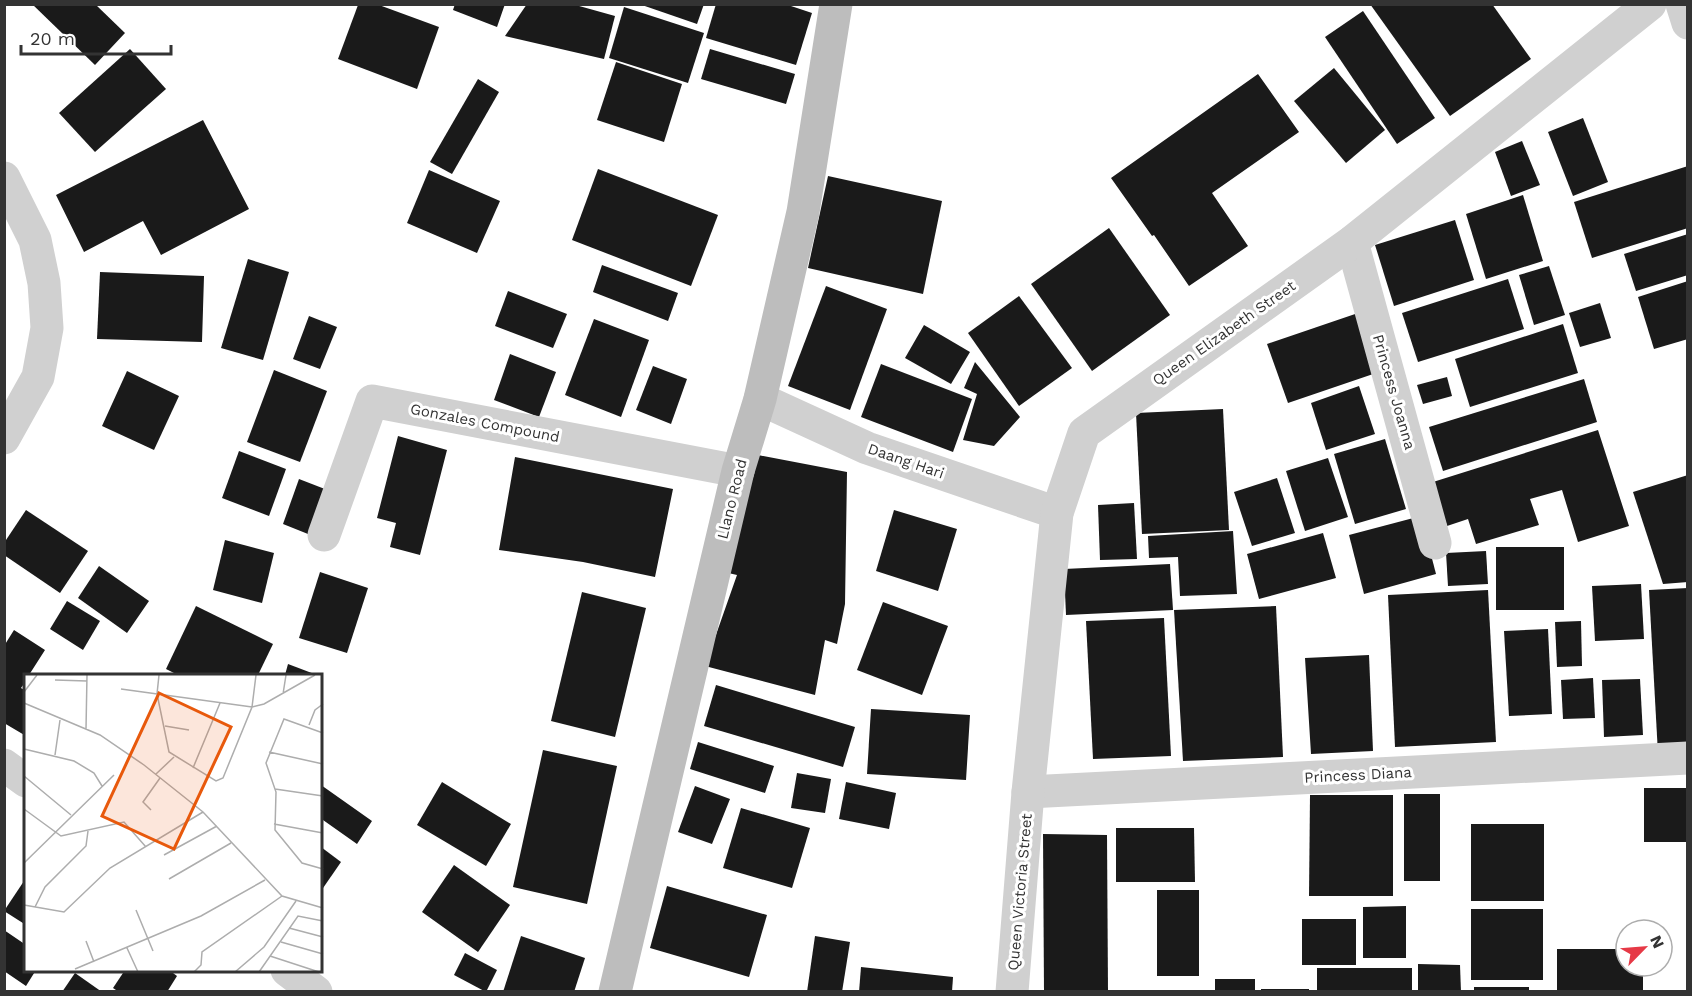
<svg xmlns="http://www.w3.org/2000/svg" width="1692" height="996" viewBox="0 0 1692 996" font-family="'Work Sans',sans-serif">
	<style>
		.building { fill: #1a1a1a }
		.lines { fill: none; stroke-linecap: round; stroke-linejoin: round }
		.street { stroke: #d0d0d0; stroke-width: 33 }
		.secondary { stroke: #bdbdbd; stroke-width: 33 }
		.labels { text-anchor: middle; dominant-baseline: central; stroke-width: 6; stroke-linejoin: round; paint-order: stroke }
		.street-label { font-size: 15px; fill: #333; stroke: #fff }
		.inset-road { fill: none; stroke: #adadad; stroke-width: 1.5 }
		.view { fill: #e8590c; fill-opacity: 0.15; stroke: #e8590c; stroke-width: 3 }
		.inset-edge { fill: none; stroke: #333; stroke-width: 3 }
	</style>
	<rect width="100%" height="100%" fill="#fff"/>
	<!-- building -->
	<g class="building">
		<path d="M32,4H95L125,33L95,65Z"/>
		<path d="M455,4H505L497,27L453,10Z"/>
		<path d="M527,4H572L615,16L604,59L505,36Z"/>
		<path d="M639,4H704L697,24Z"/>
		<path d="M716,4H785L812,13L796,65L706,38Z"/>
		<path d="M1370,4H1492L1531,59L1450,116Z"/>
		<path d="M358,5H379L439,27L417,89L338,59Z"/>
		<path d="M624,7L704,33L688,83L609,58Z"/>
		<path d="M1363,11L1435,118L1397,144L1325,37Z"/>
		<path d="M130,49L166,89L95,152L59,113Z"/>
		<path d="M710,49L795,74L786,104L701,79Z"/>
		<path d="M616,62L682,84L664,142L597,120Z"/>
		<path d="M1334,68L1385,130L1346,163L1294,101Z"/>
		<path d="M1258,74L1299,132L1212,193L1248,246L1189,286L1154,235L1152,236L1111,178Z"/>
		<path d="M478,79L499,92L452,174L430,162Z"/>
		<path d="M1583,118L1608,182L1573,196L1548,132Z"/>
		<path d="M203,120L249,209L161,255L143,221L84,252L56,195Z"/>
		<path d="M1522,141L1540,185L1511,196L1495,152Z"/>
		<path d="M1688,166V228L1592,258L1574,202Z"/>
		<path d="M598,169L718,215L691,286L572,240Z"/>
		<path d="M429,170L500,201L477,253L407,223Z"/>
		<path d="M828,176L942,201L923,294L808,268Z"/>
		<path d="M1523,195L1543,261L1486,279L1466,214Z"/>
		<path d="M1455,220L1474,280L1394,306L1375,245Z"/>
		<path d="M1109,228L1170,315L1092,371L1031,284Z"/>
		<path d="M1688,234V275L1636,291L1624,254Z"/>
		<path d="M248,259L289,272L263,360L221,348Z"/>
		<path d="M602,265L678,293L668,321L593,292Z"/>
		<path d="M1549,266L1565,315L1534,325L1519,275Z"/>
		<path d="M100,272L204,276L202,342L97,339Z"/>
		<path d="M1508,279L1524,329L1418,362L1402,313Z"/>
		<path d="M1688,281V339L1654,349L1638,297Z"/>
		<path d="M826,286L887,309L850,410L788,386Z"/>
		<path d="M508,291L567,314L553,348L495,326Z"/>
		<path d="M1019,296L1072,368L1019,406L968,333Z"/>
		<path d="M1600,303L1611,338L1580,347L1569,313Z"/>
		<path d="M1361,312L1382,371L1288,403L1267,344Z"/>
		<path d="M309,316L337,327L320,369L293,359Z"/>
		<path d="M594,319L649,340L621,417L565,395Z"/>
		<path d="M1563,324L1578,373L1470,407L1455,359Z"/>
		<path d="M924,325L970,352L951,384L905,358Z"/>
		<path d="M510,354L556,372L539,417L494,400Z"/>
		<path d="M975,362L1020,417L994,446L963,440L977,394L964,388Z"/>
		<path d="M881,364L972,399L953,452L861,417Z"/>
		<path d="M653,366L687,379L671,424L636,410Z"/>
		<path d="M274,370L327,391L300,462L247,442Z"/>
		<path d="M127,371L179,396L154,450L102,426Z"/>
		<path d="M1447,377L1452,396L1423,404L1417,385Z"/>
		<path d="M1584,379L1597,422L1443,471L1429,427Z"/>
		<path d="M1359,386L1375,434L1326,450L1311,403Z"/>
		<path d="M1223,409L1229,530L1142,534L1136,413Z"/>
		<path d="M1598,430L1629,526L1578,542L1562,490L1530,499L1539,525L1476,544L1468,519L1447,526L1433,482Z"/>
		<path d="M398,436L447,450L420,555L390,547L396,523L377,518Z"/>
		<path d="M1385,439L1406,509L1355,524L1334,454Z"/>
		<path d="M239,451L286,469L269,516L222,498Z"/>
		<path d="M758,455L847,472L845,604L837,644L825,640L815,695L705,666L737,575L724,572Z"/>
		<path d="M515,457L673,489L655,577L583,562L499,550Z"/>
		<path d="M1328,458L1348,517L1305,531L1286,471Z"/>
		<path d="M1688,475V582L1663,584L1633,492Z"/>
		<path d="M1277,478L1295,533L1252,546L1234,492Z"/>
		<path d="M299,479L330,491L313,536L283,524Z"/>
		<path d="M1134,503L1137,559L1100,560L1098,505Z"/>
		<path d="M26,510L88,551L60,593L4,555V543Z"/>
		<path d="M894,510L957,529L938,591L876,571Z"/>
		<path d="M1421,516L1436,574L1364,594L1349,535Z"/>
		<path d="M1233,531L1237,594L1180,596L1178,557L1149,558L1148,536Z"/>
		<path d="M1323,533L1336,578L1259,599L1247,554Z"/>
		<path d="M225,540L274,553L262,603L213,590Z"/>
		<rect x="1496" y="547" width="68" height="63"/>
		<path d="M1486,551L1488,584L1448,586L1446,553Z"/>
		<path d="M1170,564L1173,610L1066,615L1064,569Z"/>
		<path d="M99,566L149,601L127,633L78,598Z"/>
		<path d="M320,572L368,588L347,653L299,638Z"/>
		<path d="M1641,584L1644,639L1595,641L1592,586Z"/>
		<path d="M1688,588V752L1658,754L1649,590Z"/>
		<path d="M1488,590L1496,742L1395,747L1388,595Z"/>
		<path d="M582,592L646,608L615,737L551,721Z"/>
		<path d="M67,601L100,621L83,650L50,629Z"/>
		<path d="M883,602L948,626L922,695L857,670Z"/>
		<path d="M196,606L273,644L258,675H178L166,669Z"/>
		<path d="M1276,606L1283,757L1183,761L1174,610Z"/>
		<path d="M1164,618L1171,756L1093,759L1086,621Z"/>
		<path d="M1581,621L1582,666L1557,667L1555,622Z"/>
		<path d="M1548,629L1552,714L1509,716L1504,631Z"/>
		<path d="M14,630L45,650L29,675H26V681L21,688L26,691V736L4,723V646Z"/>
		<path d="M1369,655L1373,751L1311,754L1305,658Z"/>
		<path d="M288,664L317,675H285Z"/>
		<path d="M1593,678L1595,718L1563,719L1561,680Z"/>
		<path d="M1640,679L1643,735L1604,737L1602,680Z"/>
		<path d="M716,685L855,727L843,767L704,726Z"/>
		<path d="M871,709L970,715L966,780L867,774Z"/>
		<path d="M698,742L774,766L765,793L690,769Z"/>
		<path d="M543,750L617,766L587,904L513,887Z"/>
		<path d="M797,773L831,779L825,813L791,808Z"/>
		<path d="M442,782L511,824L486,866L417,825Z"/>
		<path d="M846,782L896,793L889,829L839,819Z"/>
		<path d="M321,785L372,821L357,844L323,820L321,823Z"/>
		<path d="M695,786L730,799L712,844L678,832Z"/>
		<rect x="1644" y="788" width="44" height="54"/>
		<rect x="1404" y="794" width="36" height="87"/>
		<path d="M1310,795H1393V896H1309Z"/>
		<path d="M741,808L810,828L792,888L723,868Z"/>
		<rect x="1471" y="824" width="73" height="77"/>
		<path d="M1116,828H1194L1195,882H1116Z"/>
		<path d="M1043,834L1107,835L1108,992H1044Z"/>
		<path d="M321,847L341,862L321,891Z"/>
		<path d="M454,865L510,905L478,952L422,912Z"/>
		<path d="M26,878V925L4,911Z"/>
		<path d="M667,886L767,915L749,977L650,948Z"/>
		<rect x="1157" y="890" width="42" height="86"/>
		<path d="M1406,906V958H1363V907Z"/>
		<rect x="1471" y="909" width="72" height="71"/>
		<rect x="1302" y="919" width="54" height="46"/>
		<path d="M4,930L26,945V970H36L26,986L4,971Z"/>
		<path d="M521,936L585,958L574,992H503Z"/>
		<path d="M815,936L850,942L842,992H807Z"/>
		<path d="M1557,949H1626V966H1643V992H1557Z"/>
		<path d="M465,953L497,970L486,992L454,975Z"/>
		<path d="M1418,964L1460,965L1461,992H1418Z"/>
		<path d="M861,967L953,977L952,992H859Z"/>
		<rect x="1317" y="968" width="95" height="24"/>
		<path d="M125,970H169L177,976L167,992H119L113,988Z"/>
		<path d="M75,973L102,992H62Z"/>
		<rect x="1215" y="979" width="40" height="13"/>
		<rect x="1474" y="987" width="55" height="5"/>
		<rect x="1261" y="989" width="48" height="3"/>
	</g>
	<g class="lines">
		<!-- street -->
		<g class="street">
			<path d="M1682,4L1688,23"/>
			<path d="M4,178L35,240L44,283L47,328L38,377L4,438"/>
			<path d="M1352,242L1435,543"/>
			<path d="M760,399L867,448L1057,513"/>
			<path d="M324,535L372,401L738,471"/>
			<path d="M4,765L26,781"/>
			<path d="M1028,792L1688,758"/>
			<path d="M287,970L316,992"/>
			<path d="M1012,992L1028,792L1057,513L1084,433L1352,242L1650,4"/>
		</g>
		<!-- secondary -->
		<path class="secondary" d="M615,992L738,471L760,399L803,212L836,4"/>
	</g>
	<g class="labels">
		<!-- street labels -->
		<g class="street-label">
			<text transform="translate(1224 333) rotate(-35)">Queen Elizabeth Street</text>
			<text transform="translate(1394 392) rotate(74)">Princess Joanna</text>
			<text transform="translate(485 423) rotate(11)">Gonzales Compound</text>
			<text transform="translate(906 461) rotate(19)">Daang Hari</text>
			<text transform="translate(732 499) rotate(-76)">Llano Road</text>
			<text transform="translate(1358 775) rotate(-3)">Princess Diana</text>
			<text transform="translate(1020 892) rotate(-85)">Queen Victoria Street</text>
		</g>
	</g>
	<!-- overview -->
	<g transform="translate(24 674)">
		<rect width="298" height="298" fill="#fff"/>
		<path class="inset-road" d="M135,1L133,20L145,78L192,107L199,104L228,33L232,1M31,6L63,7M97,15L228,33L240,30L291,1M0,18L13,1M259,20L262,1M0,29L76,61L120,91L179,138L258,222L299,234M285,51L291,36L299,30M141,52L165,56M62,55L63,1M299,59L260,45L242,89L252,118L251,156L278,189L299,195M0,75L50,87L70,99L78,112M245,78L299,90M31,81L36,46M169,94L196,29M132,100L150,83M0,102L47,141M251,115L299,122M0,135L37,162L100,148L122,173M127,136L119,128L136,104M250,150L299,159M140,181L193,152M0,189L90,101M145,205L207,169M0,231L40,238L86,194L179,138M11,233L21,213L62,172L64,157M112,236L129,277M265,254L299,263M62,267L70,288M257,268L299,280M103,274L114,298M246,282L295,298M51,295L177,242L241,206M170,298L177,291L178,278L258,222M211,298L240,273L272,227M235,298L274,242L299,247"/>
		<path class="view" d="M135,19L207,53L150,175L78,142Z"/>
		<rect width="298" height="298" class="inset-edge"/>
	</g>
	<!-- border -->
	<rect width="1692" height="996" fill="none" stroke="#333333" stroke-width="12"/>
	<!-- north arrow -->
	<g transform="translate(1644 948) rotate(65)"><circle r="28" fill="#ffffff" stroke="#adadad" stroke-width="1.5"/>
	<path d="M0-4.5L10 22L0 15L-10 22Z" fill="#e63946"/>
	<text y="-9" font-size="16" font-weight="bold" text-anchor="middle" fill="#333333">N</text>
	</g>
	<!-- scale -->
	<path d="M21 45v9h150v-9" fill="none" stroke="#333333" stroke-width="3"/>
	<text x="30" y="45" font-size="18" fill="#333333" stroke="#ffffff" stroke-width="4.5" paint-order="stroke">20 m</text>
</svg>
